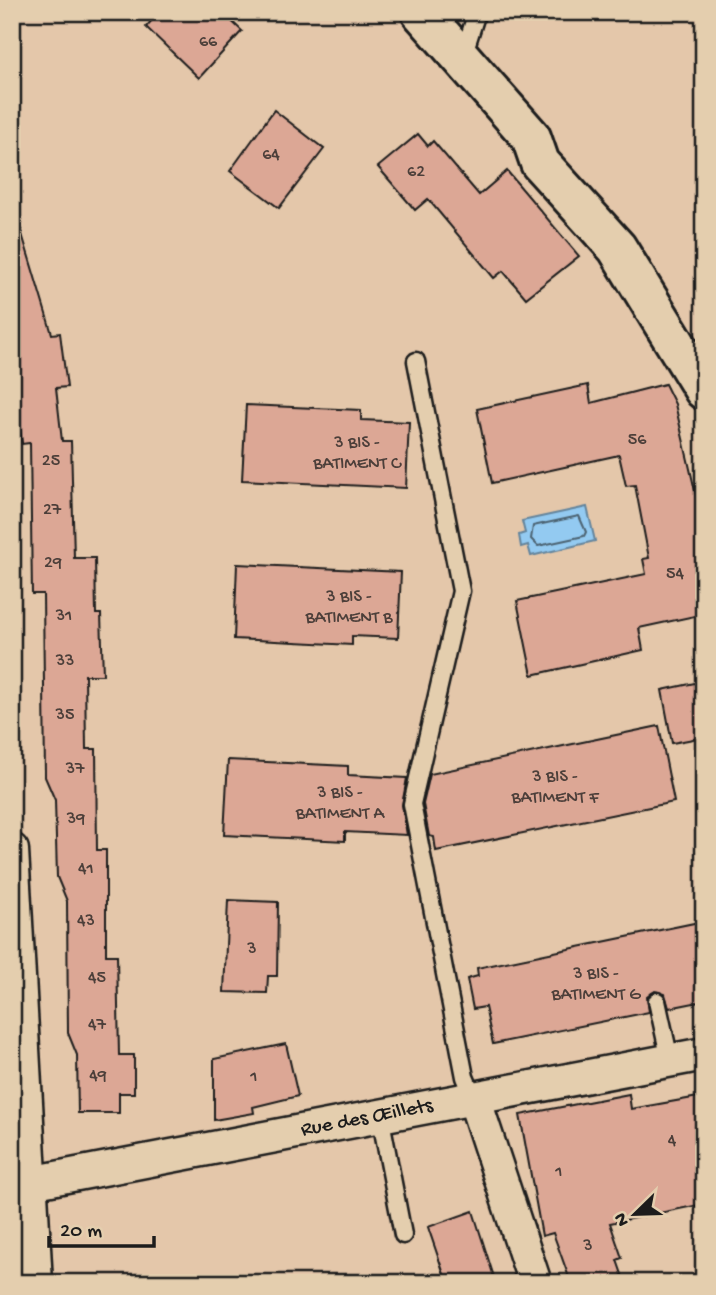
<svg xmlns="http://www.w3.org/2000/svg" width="716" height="1295" viewBox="0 0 716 1295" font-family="'Gochi Hand',sans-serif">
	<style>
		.water { fill: #93caf1; stroke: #63849c; stroke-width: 2 }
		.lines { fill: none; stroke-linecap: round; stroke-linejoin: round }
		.shore { stroke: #4c6271; stroke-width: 2 }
		.building { fill: #dca795; stroke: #1c1c1c; stroke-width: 2 }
		.lane-casing { stroke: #1c1c1c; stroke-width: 21 }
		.street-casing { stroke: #1c1c1c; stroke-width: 37 }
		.secondary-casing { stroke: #1c1c1c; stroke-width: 44 }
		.lane { stroke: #e4ceae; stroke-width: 16 }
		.street { stroke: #e4ceae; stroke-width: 32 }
		.secondary { stroke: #e4ceae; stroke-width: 38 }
		.labels { text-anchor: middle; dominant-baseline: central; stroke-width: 5; stroke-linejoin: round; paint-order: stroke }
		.number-label { font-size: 18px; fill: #4c3f3a }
		.street-label { font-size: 21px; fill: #1c1c1c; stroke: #e4ceae }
	</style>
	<rect width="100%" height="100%" fill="#e4c7aa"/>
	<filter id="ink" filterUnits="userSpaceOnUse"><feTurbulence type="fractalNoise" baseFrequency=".0143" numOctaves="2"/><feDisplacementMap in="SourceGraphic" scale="14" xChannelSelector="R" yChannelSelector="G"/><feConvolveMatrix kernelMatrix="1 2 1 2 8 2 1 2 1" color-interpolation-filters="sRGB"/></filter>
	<g filter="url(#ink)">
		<!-- water -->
		<path class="water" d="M587,507L595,541L531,556L528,545L521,547L519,535L525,533L522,521Z"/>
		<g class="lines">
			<!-- shore -->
			<path class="shore" d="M579,516L586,532L584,536L538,546L531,539L533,526Z"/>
		</g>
		<!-- building -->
		<g class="building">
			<path d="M159,12H222L242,31L199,78L146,27Z"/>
			<path d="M274,110L324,149L279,208L230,171Z"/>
			<path d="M418,134L428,146L433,141L479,195L507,171L579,256L526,298L503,271L494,278L428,199L415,210L378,167Z"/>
			<path d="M19,224L52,334L60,333L67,387L56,388L62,441H71L74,558H95L96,614H101L103,675H85L86,749H96L97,850H106V955H117L119,1055H134V1093H119V1113H78L77,1055L68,1033L67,901L57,877L55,800L45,777L43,594H32L30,443L22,444L12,366V225Z"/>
			<path d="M665,384L675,404L699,508L704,507V614L639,628L643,650L532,675L517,601L646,574L643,559L649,558L635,485L626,486L619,455L492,483L477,409L588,385L591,403Z"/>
			<path d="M246,405L361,410V420L409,422L406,488L242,480Z"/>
			<path d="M237,564L401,572L398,638L352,636V645L234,639Z"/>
			<path d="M704,681V737L672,743L662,690Z"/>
			<path d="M659,726L674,802L436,851L434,837L429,836L423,804L430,774Z"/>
			<path d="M228,760L348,766V775L407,778L402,805L407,835L345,832V841L224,835Z"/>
			<path d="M228,900L278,902L277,976H268L267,993L224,992Z"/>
			<path d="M699,922L704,943V1001L669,1008L665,994L655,991L647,997L649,1012L493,1044L485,1007L473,1009L467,979L478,976L477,968Z"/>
			<path d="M286,1044L298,1096L253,1107L254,1113L214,1120V1059Z"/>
			<path d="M629,1094L631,1109L704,1096V1204L610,1223L622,1258L617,1260L625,1283H571L553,1233L542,1236L520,1115Z"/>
			<path d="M473,1211L494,1277L476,1283H447L428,1227Z"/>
		</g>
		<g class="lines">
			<!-- lane casing -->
			<g class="lane-casing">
				<g id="lane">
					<path d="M463,56L477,12"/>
					<path d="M416,361L461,591L412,804L465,1077L474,1098"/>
					<path d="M657,1001L670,1060"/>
					<path d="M380,1115L403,1235"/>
				</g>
			</g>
			<!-- street casing -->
			<g class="street-casing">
				<g id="street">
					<path d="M12,850L36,1283"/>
					<path d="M474,1098L535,1283"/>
					<path id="s1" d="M30,1183L704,1054"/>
				</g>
			</g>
			<!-- secondary casing -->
			<g class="secondary-casing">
				<path id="secondary" d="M421,12L531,137L540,163L617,248L704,390"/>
			</g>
			<!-- lane -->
			<use href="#lane" class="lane"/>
			<!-- street -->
			<use href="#street" class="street"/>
			<!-- secondary -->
			<use href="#secondary" class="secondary"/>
		</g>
	</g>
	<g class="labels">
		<!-- number labels -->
		<g class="number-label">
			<text x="208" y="42">66</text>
			<text x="271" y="155">64</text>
			<text x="416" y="172">62</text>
			<text x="637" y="440">56</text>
			<text x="357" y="443">3 BIS -<tspan x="357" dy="21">BATIMENT C</tspan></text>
			<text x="51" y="461">25</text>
			<text x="52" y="510">27</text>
			<text x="53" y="563">29</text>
			<text x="675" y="574">54</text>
			<text x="349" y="597">3 BIS -<tspan x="349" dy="21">BATIMENT B</tspan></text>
			<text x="64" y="616">31</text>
			<text x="65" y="661">33</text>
			<text x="65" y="715">35</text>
			<text x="75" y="769">37</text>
			<text x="555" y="777">3 BIS -<tspan x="555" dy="21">BATIMENT F</tspan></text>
			<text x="340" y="793">3 BIS -<tspan x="340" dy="21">BATIMENT A</tspan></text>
			<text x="76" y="819">39</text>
			<text x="86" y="869">41</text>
			<text x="86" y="921">43</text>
			<text x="252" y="949">3</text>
			<text x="596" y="974">3 BIS -<tspan x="596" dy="21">BATIMENT G</tspan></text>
			<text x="97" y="978">45</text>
			<text x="97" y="1025">47</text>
			<text x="98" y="1076">49</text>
			<text x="254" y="1077">1</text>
			<text x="672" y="1141">4</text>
			<text x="559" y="1172">1</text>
			<text x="588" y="1246">3</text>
		</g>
		<!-- street labels -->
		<g class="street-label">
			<text stroke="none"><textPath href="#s1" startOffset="343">Rue des Œillets</textPath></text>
		</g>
	</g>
	<!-- margin -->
	<rect width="716" height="1295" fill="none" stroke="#e4ceae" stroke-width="42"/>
	<rect x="21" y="21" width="674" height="1253" fill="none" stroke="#1c1c1c" stroke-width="2.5" filter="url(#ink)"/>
	<!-- north arrow -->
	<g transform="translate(635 1214) rotate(247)" stroke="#e4ceae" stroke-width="5" paint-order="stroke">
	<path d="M0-5L12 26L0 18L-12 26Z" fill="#1c1c1c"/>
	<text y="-10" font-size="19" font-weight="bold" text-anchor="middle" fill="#1c1c1c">N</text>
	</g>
	<!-- scale -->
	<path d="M49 1236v10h105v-10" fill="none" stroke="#1c1c1c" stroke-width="3.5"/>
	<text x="60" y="1236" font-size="21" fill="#1c1c1c" stroke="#e4ceae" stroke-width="5" paint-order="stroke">20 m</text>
</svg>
